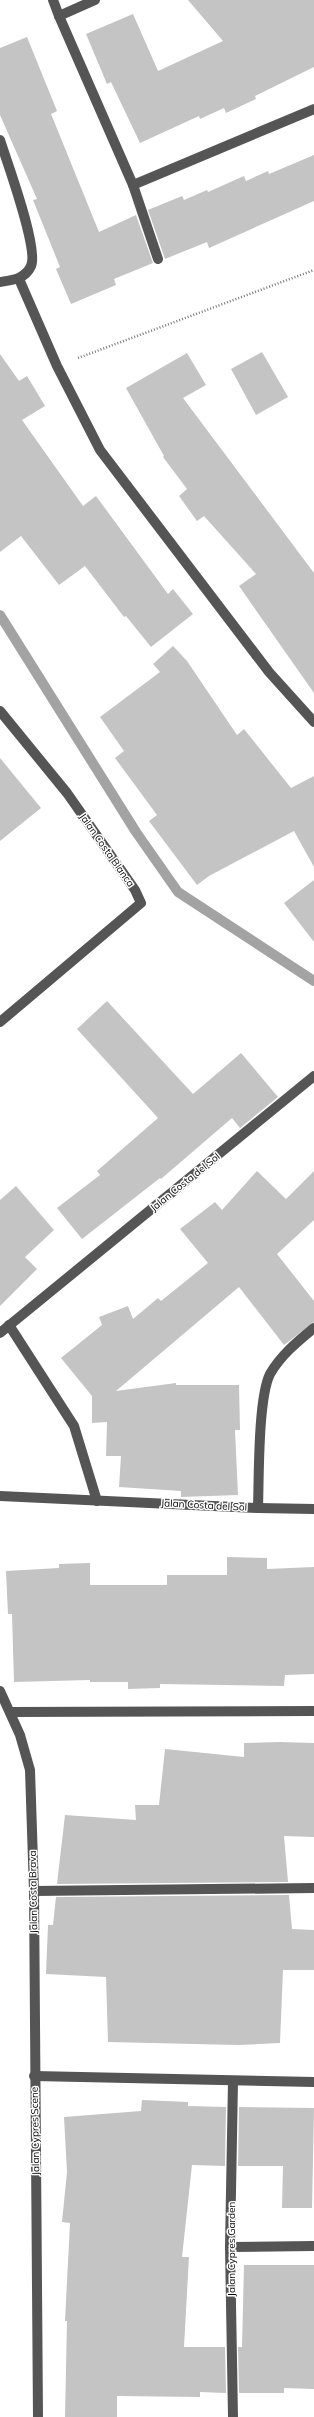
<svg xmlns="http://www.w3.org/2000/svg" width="314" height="2417" viewBox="0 0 314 2417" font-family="Mulish,sans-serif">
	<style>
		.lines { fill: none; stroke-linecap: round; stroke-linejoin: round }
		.stream { stroke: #a3a3a3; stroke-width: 10 }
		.building { fill: #c4c4c4 }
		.path { stroke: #777; stroke-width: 2.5; stroke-dasharray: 1 2; stroke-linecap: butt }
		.minor { stroke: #555; stroke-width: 10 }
		.labels { text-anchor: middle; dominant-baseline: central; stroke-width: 3; stroke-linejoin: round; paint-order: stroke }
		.street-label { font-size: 10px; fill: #000; stroke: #fff }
	</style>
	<rect width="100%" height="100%" fill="#fff"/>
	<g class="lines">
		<!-- stream -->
		<path class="stream" d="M0,615L136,832L178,892L314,981"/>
	</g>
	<!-- building -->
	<g class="building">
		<path d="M188,0H314V67L255,96L256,99L226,113L224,108L200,119L199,116L140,143L111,82L107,84L86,34L133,14L158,71L223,41Z"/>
		<path d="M27,37L57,111L51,114L99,232L136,215L153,263L114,279L116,285L71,304L56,269L60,267L33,200L37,199L0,115V48Z"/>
		<path d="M314,155V201L209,248L207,242L165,259L148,210L182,196L184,200L207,190L208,192L244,176L246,181L268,171L269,174Z"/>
		<path d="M262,352L288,397L256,415L231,369Z"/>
		<path d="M187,353L206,385L183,398L314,573V693L239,586L256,574L204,516L197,521L179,496L187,489L163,457L164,456L126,388Z"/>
		<path d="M0,354L19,381L27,376L45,406L22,420L83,506L96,496L168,594L173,589L193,614L151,647L126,616L124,617L85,566L59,585L21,536L0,552Z"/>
		<path d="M173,646L187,661L237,735L244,729L291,788L314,776V867L294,831L209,876L197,885L149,821L157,815L115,758L124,751L100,717L160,672L153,664Z"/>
		<path d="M0,758L41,808L0,841Z"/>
		<path d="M314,880V942L284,903Z"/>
		<path d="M107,1001L193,1094L241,1053L278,1097L240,1128L232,1118L161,1179L160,1178L82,1239L57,1208L100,1175L97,1171L158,1118L77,1029Z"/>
		<path d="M257,1171L286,1199L314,1171V1220L277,1254L314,1301V1322L284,1345L239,1287L116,1391L176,1383V1385H239L240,1430H235L238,1495L181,1497V1491L119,1487L121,1456H106L107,1422L92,1423V1396L61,1358L102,1325L99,1317L128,1306L133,1319L158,1298L161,1301L208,1263L180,1229L215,1202L222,1210Z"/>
		<path d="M16,1186L54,1230L25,1257L37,1269L0,1306V1200Z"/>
		<path d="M227,1557L267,1558V1569L314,1567V1674L285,1675L284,1686L160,1684V1688L128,1689V1682H90V1680L14,1682L12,1614H8L6,1571L59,1568V1564L90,1563V1585H167V1575H227Z"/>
		<path d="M279,1742L314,1743V1837L284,1836L288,1882L57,1884L65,1815L136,1820L135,1805H159L165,1749L244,1757V1743Z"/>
		<path d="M289,1895L292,1929L314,1930V1970H283L280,2043L238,2045L108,2042L106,1977L46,1974L48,1925H53L56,1897Z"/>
		<path d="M142,2100L188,2102V2106L226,2107L225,2166L192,2165L182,2257H189L184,2347H225L226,2393L200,2392V2397L117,2396V2417H65L67,2321H65L70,2223L62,2222L67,2172L64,2117L141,2111Z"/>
		<path d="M239,2107L314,2108L312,2208H282L283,2166H238Z"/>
		<path d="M244,2265H314V2389L284,2388V2393H239L238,2347H242Z"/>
	</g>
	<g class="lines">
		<!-- path -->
		<path class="path" d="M78,358L314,270"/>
		<!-- minor -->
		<g class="minor">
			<path d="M53,0L59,16L133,185L158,259"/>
			<path d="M59,16L95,0"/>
			<path d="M0,140C7,162 39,249 31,266C25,279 13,280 0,282"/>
			<path d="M133,185L314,109"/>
			<path d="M19,279L57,366L100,450L269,672L314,722"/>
			<path d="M0,711L67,793L135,890L141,903L0,1022"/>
			<path d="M9,1325L74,1426L97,1501"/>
			<path d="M0,1333L314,1076"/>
			<path d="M0,1496L258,1508C259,1478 258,1398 270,1374C281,1355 297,1342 314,1328"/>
			<path d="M258,1508L314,1509"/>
			<path d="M0,1691L20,1735L30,1770L34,1891L38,2417"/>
			<path d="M10,1712L314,1711"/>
			<path d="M34,1891L314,1888"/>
			<path d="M34,2076L314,2082"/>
			<path d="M233,2081L230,2247L233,2417"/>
			<path d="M230,2247L314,2246"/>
		</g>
	</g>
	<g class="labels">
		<!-- street labels -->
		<g class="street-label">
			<text transform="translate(107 850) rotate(55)">Jalan Costa Blanca</text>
			<text transform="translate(185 1182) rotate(-39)">Jalan Costa del Sol</text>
			<text transform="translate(204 1505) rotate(3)">Jalan Costa del Sol</text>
			<text transform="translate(33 1892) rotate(-91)">Jalan Costa Brava</text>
			<text transform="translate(35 2131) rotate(-91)">Jalan Cypres Scene</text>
			<text transform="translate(231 2249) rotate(-90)">Jalan Cypres Garden</text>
		</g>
	</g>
</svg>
